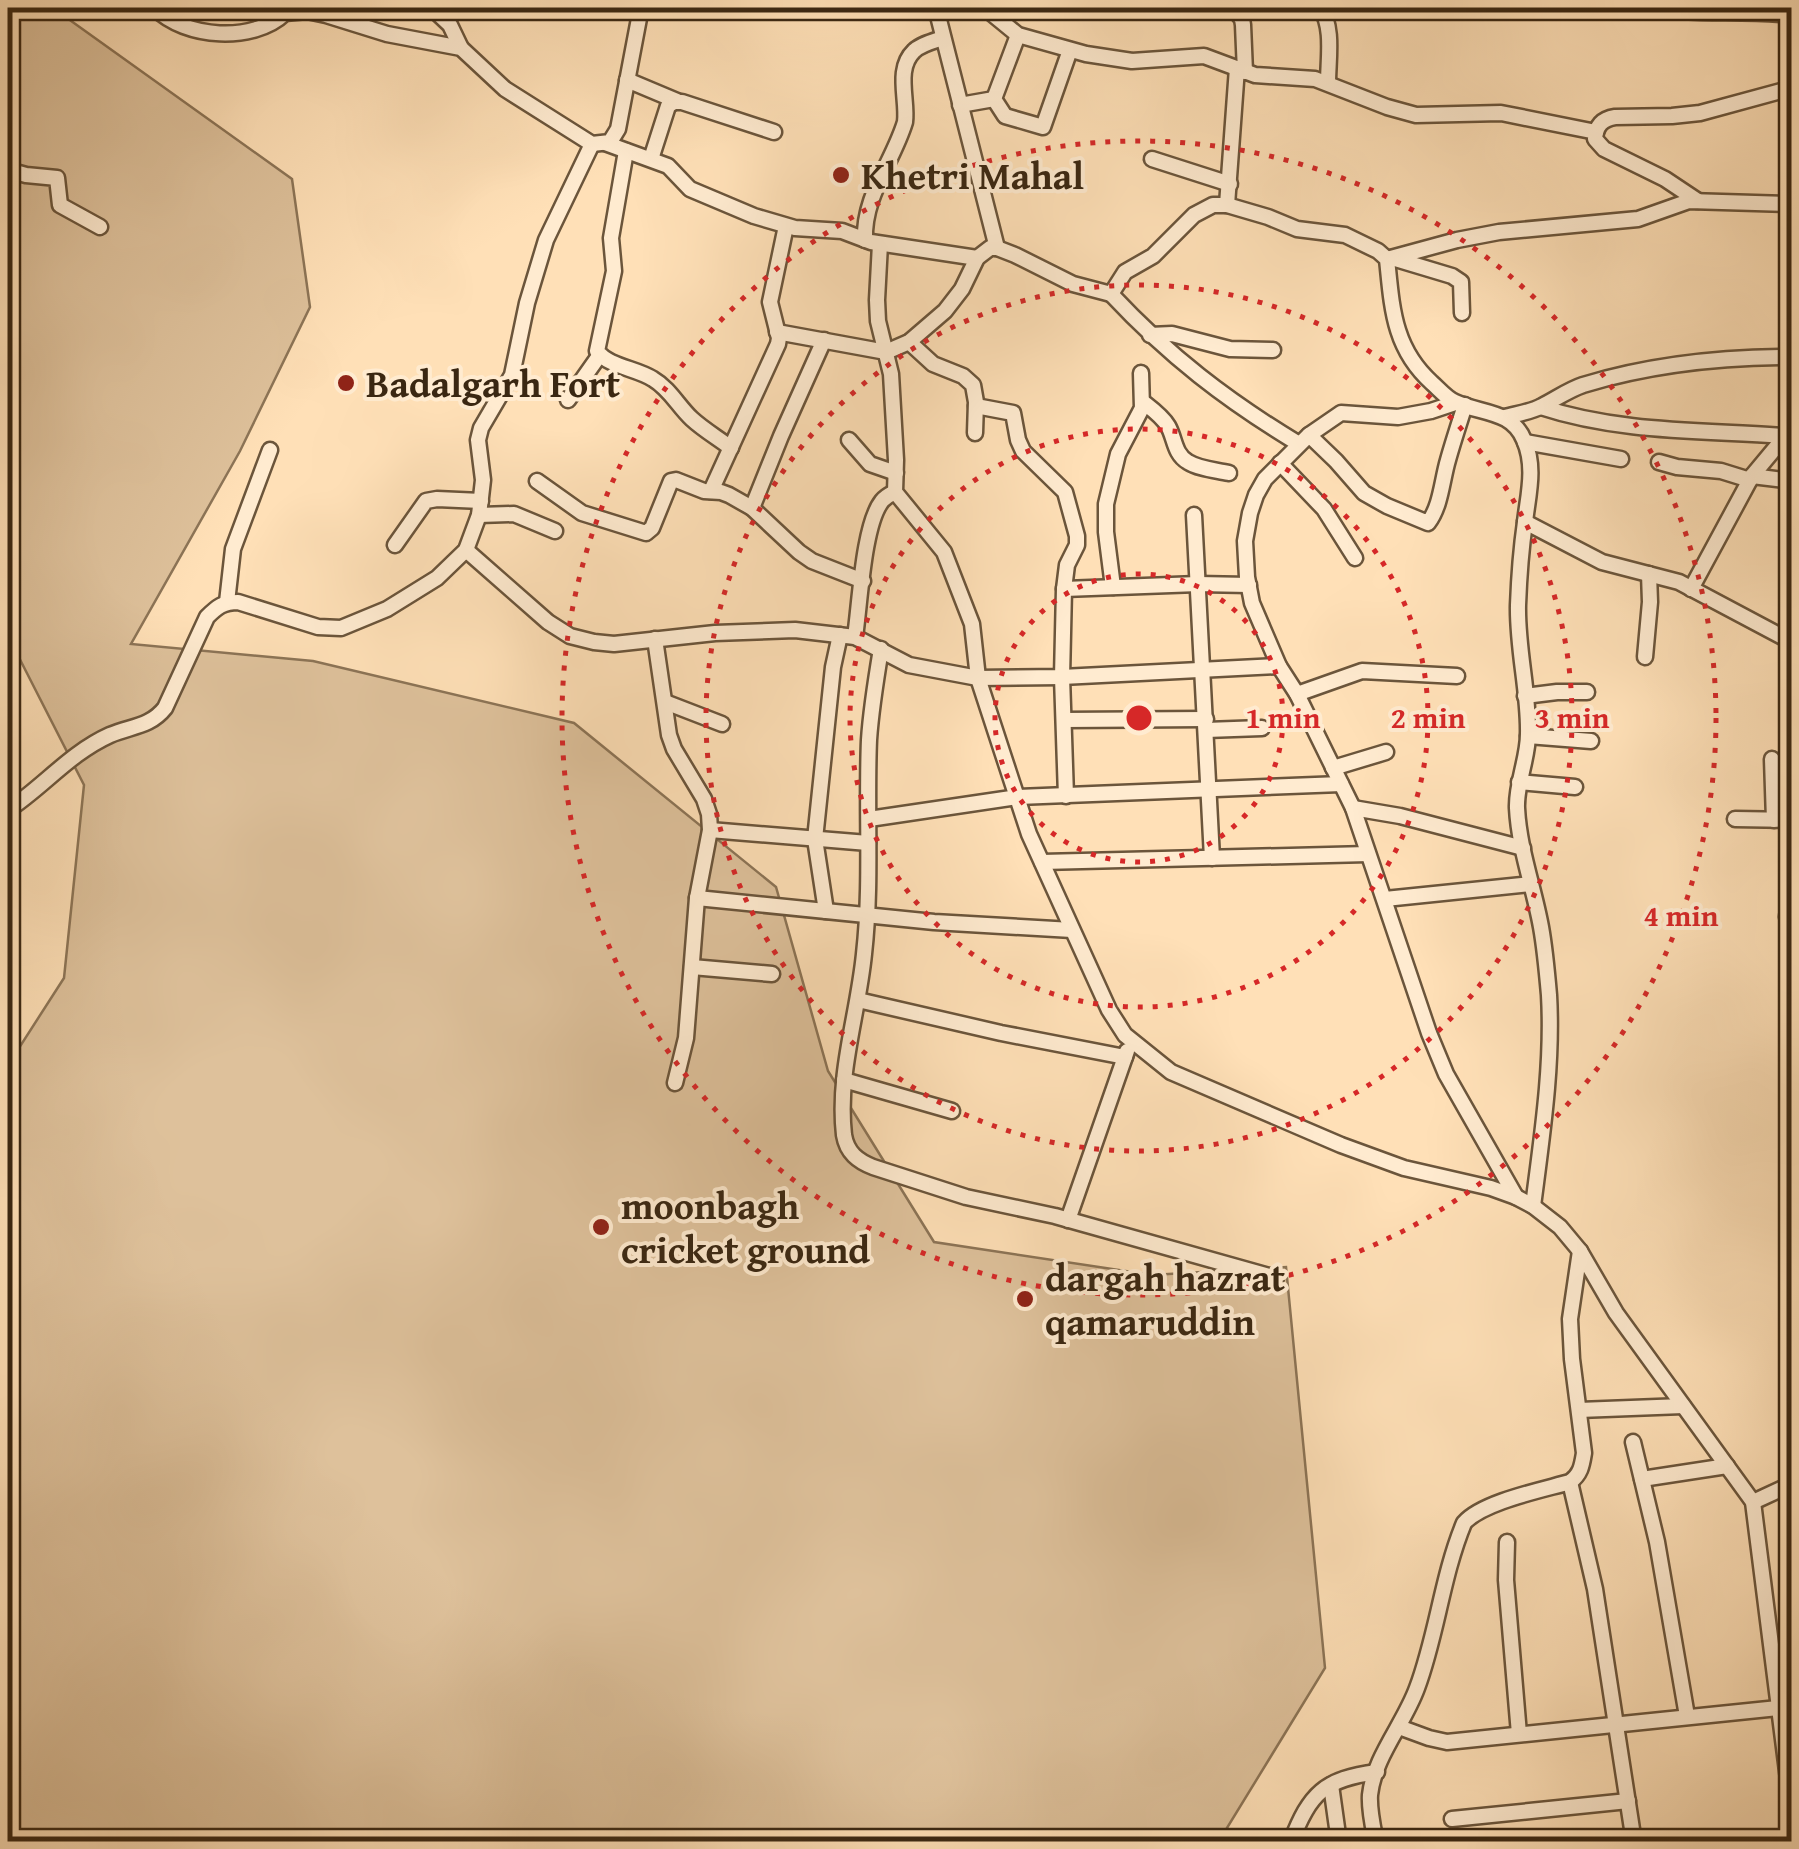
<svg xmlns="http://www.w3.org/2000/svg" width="1799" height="1849" viewBox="0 0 1799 1849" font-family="'Gentium Book Plus',serif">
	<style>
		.green { fill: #dec19b; stroke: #8c7456; stroke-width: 2.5 }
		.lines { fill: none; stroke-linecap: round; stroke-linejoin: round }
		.street-casing { stroke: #6b553b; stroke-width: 19 }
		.street { stroke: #ffebd0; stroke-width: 14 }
		.ring { fill: none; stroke: #d62828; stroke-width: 5; stroke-dasharray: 5 10 }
		.poi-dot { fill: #8f2418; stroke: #ffebd0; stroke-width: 4 }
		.labels { text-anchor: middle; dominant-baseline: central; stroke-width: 8; stroke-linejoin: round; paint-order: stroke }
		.poi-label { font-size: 38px; font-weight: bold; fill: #3a2712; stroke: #ffebd0; text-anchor: start }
		.centre { fill: #d62828; stroke: #ffebd0; stroke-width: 5 }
		.ring-label { font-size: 30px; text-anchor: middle; font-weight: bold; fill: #d62828; stroke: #ffebd0; stroke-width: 8; stroke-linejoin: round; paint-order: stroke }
	</style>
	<rect width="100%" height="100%" fill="#ffe0b7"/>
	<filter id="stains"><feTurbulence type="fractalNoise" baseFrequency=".002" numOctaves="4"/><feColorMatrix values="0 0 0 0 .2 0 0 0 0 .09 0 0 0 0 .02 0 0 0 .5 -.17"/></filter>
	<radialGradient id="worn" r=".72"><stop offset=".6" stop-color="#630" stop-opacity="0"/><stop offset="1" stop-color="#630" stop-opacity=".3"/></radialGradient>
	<!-- green -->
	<path class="green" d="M8,8H53L292,179L310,307L240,451L131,644L313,661L574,723L776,887L828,1071L934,1242L1152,1275L1286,1267L1325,1668L1219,1841H8V1065L64,978L84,785L8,636Z"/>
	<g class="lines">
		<!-- street casing -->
		<g class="street-casing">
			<g id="street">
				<path d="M155,8C185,39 254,43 285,13L307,11L326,15L387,34L461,48L505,89L592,144L610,142L618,129L641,8"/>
				<path d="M432,8L450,25L461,48"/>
				<path d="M936,8L997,248"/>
				<path d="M985,8L1018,35L1086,54L1132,61L1204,56L1255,75L1315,79L1387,107L1416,115L1501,113L1596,132"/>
				<path d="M1233,8L1242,19L1243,25L1245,72"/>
				<path d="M1320,8C1334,26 1328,60 1328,83"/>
				<path d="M1646,8C1694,15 1743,10 1792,15"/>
				<path d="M1325,15L1341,8"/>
				<path d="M1018,35L994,99L1005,116L1043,127L1070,50"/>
				<path d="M627,80L677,101"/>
				<path d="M960,105L994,99"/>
				<path d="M605,143L668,166L690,189L754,216L795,228L842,231L871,242L977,258"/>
				<path d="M626,151L611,238L614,271L597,351C609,367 636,368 653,379C670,389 678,406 692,419C704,430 718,438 731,448"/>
				<path d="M651,159L668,106L674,102H682L774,132"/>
				<path d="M1152,159L1230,184"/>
				<path d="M8,170L26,175L57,178L60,205L100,227"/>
				<path d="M1698,201L1665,179L1604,149L1595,139C1596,126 1602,119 1615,117L1672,116L1700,113L1792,88"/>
				<path d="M1227,205L1237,68"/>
				<path d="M865,240C863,196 893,162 905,122C908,100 895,69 914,51C921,44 934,41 943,38"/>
				<path d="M880,244L877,300L878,321L891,374L896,460L895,492L944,552L972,624L978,678L1029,834L1109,1010L1125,1035L1171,1072L1341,1145L1404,1168L1491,1188L1516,1197L1533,1206L1560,1227L1580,1251L1616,1313L1753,1502L1792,1811"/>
				<path d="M1392,258L1452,276L1461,282L1462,313"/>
				<path d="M1387,259L1457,240L1499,232L1638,219L1689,201L1792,204"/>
				<path d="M1111,294C1169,356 1226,400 1299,444"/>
				<path d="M777,332L886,352L909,342L945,311L962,289L977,258L990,248H997L1015,255L1073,284L1111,294L1125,272L1153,256L1194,215L1213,205H1227L1268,217L1297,229L1345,235L1378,251L1387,259C1392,307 1393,348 1432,383C1439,389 1446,398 1455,402C1481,414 1512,410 1524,440C1536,467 1528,495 1525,522C1521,550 1519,578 1518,605C1517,649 1529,692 1528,734C1528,759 1516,783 1517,808C1519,849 1534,888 1541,927C1545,949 1547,972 1549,995C1553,1065 1542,1136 1533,1206"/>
				<path d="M1150,335L1172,334L1230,349L1273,350"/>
				<path d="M909,342L933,364L963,376L973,385L976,402L975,433"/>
				<path d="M568,400L599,356"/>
				<path d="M1143,402C1152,409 1162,416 1168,426C1175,438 1174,454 1188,462C1199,469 1216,470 1229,473"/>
				<path d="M1455,403L1431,411L1398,417L1341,413L1309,435L1265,479L1256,495L1250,513L1245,541L1247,577L1252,603L1279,666L1297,694L1353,808L1429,1033L1446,1074L1516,1197"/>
				<path d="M976,406L1013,413L1018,440L1023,451L1065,492L1077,536V545L1067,565L1064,589L1062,677L1066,796"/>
				<path d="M1541,407C1620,433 1703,430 1785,436"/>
				<path d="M1505,417C1516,414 1531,412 1542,406C1556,399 1568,390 1583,385C1649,365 1723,357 1792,357"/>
				<path d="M1309,435L1336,461L1364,493L1387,506L1428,523C1441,506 1442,480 1448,460C1453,442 1459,424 1465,405"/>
				<path d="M849,440L870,464L896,473"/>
				<path d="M1525,442L1621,459"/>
				<path d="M1659,462L1677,467L1721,471L1750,480"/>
				<path d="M1280,463L1324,509L1355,558"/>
				<path d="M1752,476L1792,481"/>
				<path d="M537,481L582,513L646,533L652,528L671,481L676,480L704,491L721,492L729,495L752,508L799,552L812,561L863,581"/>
				<path d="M711,491L778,344L779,338L770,302L786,226"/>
				<path d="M752,508L781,436L824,340"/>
				<path d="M479,515L514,514L555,531"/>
				<path d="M1194,515L1212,858"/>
				<path d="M1525,522L1602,562L1679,582L1792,642"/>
				<path d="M395,545L426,501L437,499L481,501"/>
				<path d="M466,550L548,622L570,636L594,642L614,644L715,633L795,630L855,637L909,665L978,678L1062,677L1279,666"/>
				<path d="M1113,587L1106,532V504L1118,454L1142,408L1141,373"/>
				<path d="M1064,589L1198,584L1249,585"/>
				<path d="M1691,589L1752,476L1792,428"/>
				<path d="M227,602L233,549L270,450"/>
				<path d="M855,637C860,604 863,525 882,501C886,496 889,495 895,492"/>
				<path d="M655,639L669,735L674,749L704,799L709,814L710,830L697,898L686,1038L675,1083"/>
				<path d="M881,649C876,679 871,709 869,740C866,811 872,883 864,954C858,1015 837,1073 844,1135C847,1153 858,1161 873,1167L966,1197L1055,1216L1276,1278"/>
				<path d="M1645,657L1650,602L1649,574"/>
				<path d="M1297,694L1362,671L1457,676"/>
				<path d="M1525,696L1557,692H1587"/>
				<path d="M665,702L722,724"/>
				<path d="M1064,720L1206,719"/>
				<path d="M1206,730L1262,728"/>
				<path d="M1528,736L1591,741"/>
				<path d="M1772,759L1774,820"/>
				<path d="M1333,768L1386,752"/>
				<path d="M1519,782L1575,787"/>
				<path d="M1353,808L1400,816L1523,848"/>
				<path d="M8,810C43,787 70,753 110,735C131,726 150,727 165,708L207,617C217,607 223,602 238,602L318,627L341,628L387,609L437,578L466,550L479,515L483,480L478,440L481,428L512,375L527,303L546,240L592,144"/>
				<path d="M869,819L1018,797L1341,784"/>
				<path d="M1735,819L1792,820"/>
				<path d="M710,830L868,843"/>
				<path d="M1042,862L1368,854"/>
				<path d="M1792,877L1787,917L1792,920"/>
				<path d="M697,898L934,922L1072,930"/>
				<path d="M1385,899L1531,884"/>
				<path d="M826,911L815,839L833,667L840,635"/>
				<path d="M692,967L772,974"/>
				<path d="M858,1000L1001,1033L1125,1057"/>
				<path d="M844,1080L952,1111"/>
				<path d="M1068,1220L1127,1051"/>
				<path d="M1579,1410L1683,1406"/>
				<path d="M1633,1442L1657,1542L1687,1716"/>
				<path d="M1642,1479L1727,1466"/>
				<path d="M1570,1482L1595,1589L1634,1842"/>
				<path d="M1753,1502L1792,1484"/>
				<path d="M1507,1542L1506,1580L1519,1734"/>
				<path d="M1399,1727L1429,1738L1447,1742L1778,1708"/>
				<path d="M1331,1785L1339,1842"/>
				<path d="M1452,1819L1628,1801"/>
				<path d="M1291,1842C1310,1793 1324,1779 1377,1772"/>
				<path d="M1376,1842C1373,1827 1369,1810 1370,1795C1374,1757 1404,1724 1417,1688C1437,1635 1442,1576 1464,1523C1482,1502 1542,1490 1570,1482C1581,1474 1582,1465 1584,1453L1572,1359L1570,1319L1580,1251"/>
			</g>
		</g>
		<!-- street -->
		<use href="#street" class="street"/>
	</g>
	<!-- distance rings -->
	<g class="ring">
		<circle cx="1139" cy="718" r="144"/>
		<circle cx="1139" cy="718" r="289"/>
		<circle cx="1139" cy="718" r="433"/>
		<circle cx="1139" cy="718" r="577"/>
	</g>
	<!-- markers -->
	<g class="poi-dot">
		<circle cx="841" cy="175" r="10"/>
		<circle cx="346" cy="383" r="10"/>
		<circle cx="601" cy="1227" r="10"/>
		<circle cx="1025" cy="1299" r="10"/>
	</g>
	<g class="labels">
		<!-- poi labels -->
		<g class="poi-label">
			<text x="861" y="175">Khetri Mahal</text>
			<text x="366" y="383">Badalgarh Fort</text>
			<text x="621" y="1205">moonbagh<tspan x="621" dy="44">cricket ground</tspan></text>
			<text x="1045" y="1277">dargah hazrat<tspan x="1045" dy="44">qamaruddin</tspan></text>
		</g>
	</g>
	<circle cx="1139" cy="718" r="15" class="centre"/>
	<g class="ring-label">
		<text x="1283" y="728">1 min</text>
		<text x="1428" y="728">2 min</text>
		<text x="1572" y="728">3 min</text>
		<text x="1681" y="926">4 min</text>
	</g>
	<!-- margin -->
	<rect width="1799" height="1849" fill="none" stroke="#ffe0b7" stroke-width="40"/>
	<rect x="10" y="10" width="1779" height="1829" fill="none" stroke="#3a2712" stroke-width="5"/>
	<rect x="20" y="20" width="1759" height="1809" fill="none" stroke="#3a2712" stroke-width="2.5"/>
	<rect width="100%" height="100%" filter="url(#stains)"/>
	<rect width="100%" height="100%" fill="url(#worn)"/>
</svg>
